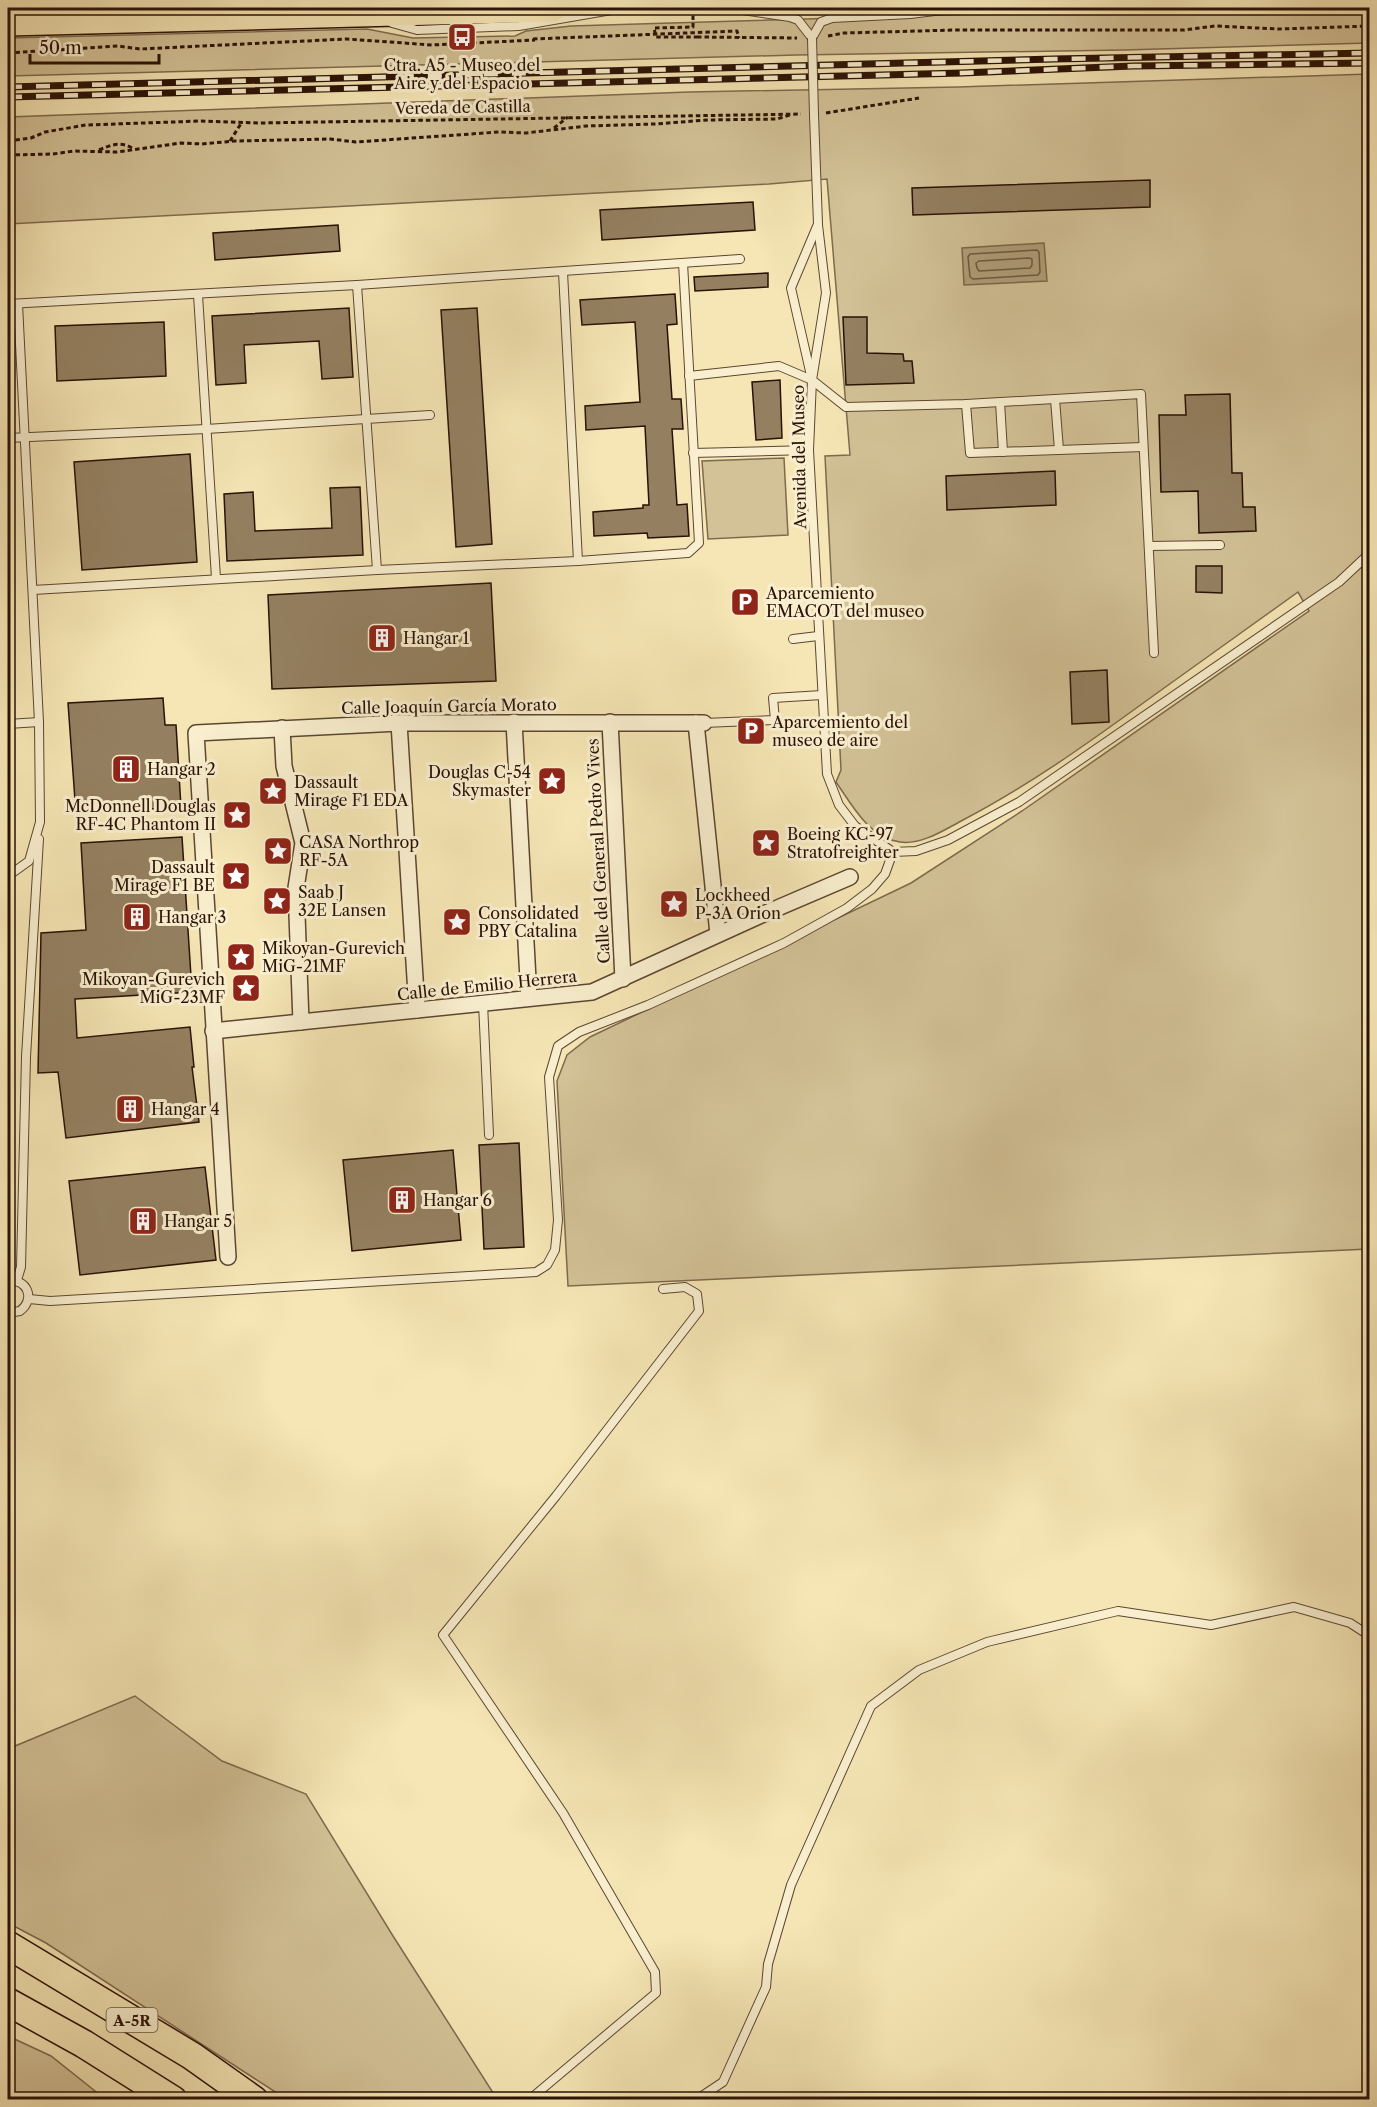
<svg xmlns="http://www.w3.org/2000/svg" width="1377" height="2107" viewBox="0 0 1377 2107" font-family="'Libre Caslon Text',serif">
	<style>
		.green { fill: #d3c297; stroke: #7e6a4e; stroke-width: 1.5 }
		.water { fill: #b09e79; stroke: #7a664b; stroke-width: 1.5 }
		.lines { fill: none; stroke-linecap: round; stroke-linejoin: round }
		.shore { stroke: #6c583f; stroke-width: 1.5 }
		.building { fill: #948061; stroke: #291105; stroke-width: 1.5 }
		.lane-casing { stroke: #5c4631; stroke-width: 10 }
		.street-casing { stroke: #5c4631; stroke-width: 18 }
		.highway-casing { stroke: #291105; stroke-width: 30 }
		.path { stroke: #291105; stroke-width: 3; stroke-dasharray: 4.5 3; stroke-linecap: butt }
		.lane { stroke: #f9efcf; stroke-width: 8 }
		.street { stroke: #f9efcf; stroke-width: 15 }
		.highway { stroke: #f6e6b5; stroke-width: 27 }
		.rail-casing { stroke: #291105; stroke-width: 7 }
		.rail { stroke: #f9efcf; stroke-width: 4.5; stroke-dasharray: 14; stroke-linecap: butt }
		.lane-bridge-casing { stroke: #5c4631; stroke-width: 10; stroke-linecap: butt }
		.path-bridge { stroke: #291105; stroke-width: 3; stroke-dasharray: 4.5 3; stroke-linecap: butt }
		.lane-bridge { stroke: #f9efcf; stroke-width: 8 }
		.labels { text-anchor: middle; dominant-baseline: central; stroke-width: 6; stroke-linejoin: round; paint-order: stroke }
		.shield { fill: #f9efcf; stroke: #675442; stroke-width: 1.5 }
		.shield-label { font-size: 15px; font-weight: bold; fill: #291105 }
		.poi-label { font-size: 16px; fill: #291105; stroke: #f9efcf; text-anchor: start }
		.street-label { font-size: 16px; fill: #291105; stroke: #f9efcf }
	</style>
	<rect width="100%" height="100%" fill="#f6e6b5"/>
	<filter id="stains"><feTurbulence type="fractalNoise" baseFrequency=".00333" numOctaves="4"/><feColorMatrix values="0 0 0 0 .2 0 0 0 0 .09 0 0 0 0 .02 0 0 0 .5 -.17"/></filter>
	<radialGradient id="worn" r=".72"><stop offset=".6" stop-color="#630" stop-opacity="0"/><stop offset="1" stop-color="#630" stop-opacity=".3"/></radialGradient>
	<!-- green -->
	<g class="green">
		<path d="M1177,8H1370L1369,43L1124,50L796,55L8,76V38L367,29L413,38L515,36L526,31L571,26Z"/>
		<path d="M1369,74V1249L568,1286L557,1081L567,1055L590,1037L911,883L1022,811L1309,611L1298,592C1247,628 1197,665 1146,701C1087,744 1028,786 963,820C944,830 922,845 900,842C869,838 852,805 836,782L841,770L825,456L850,455L827,179L769,184L8,224V117L689,92L958,87Z"/>
		<path d="M784,458L788,535L708,539L702,461Z"/>
		<path d="M135,1696L222,1761L306,1794L393,1936L497,2099H286L46,1943L8,1923V1738L15,1746Z"/>
		<path d="M8,2036L51,2056L105,2099H8Z"/>
	</g>
	<!-- water -->
	<path class="water" d="M1044,243L1047,281L964,285L962,248Z"/>
	<g class="lines">
		<!-- shore -->
		<g class="shore">
			<path d="M1037,250L1039,252L1040,272L1038,275L973,279L970,277L968,257L970,254Z"/>
			<path d="M1029,258L1032,259V265L1030,268L979,271L977,268L976,263L979,261Z"/>
		</g>
	</g>
	<!-- building -->
	<g class="building">
		<path d="M1150,180V207L913,215L912,188Z"/>
		<path d="M753,202L755,230L602,240L600,210Z"/>
		<path d="M338,225L340,251L215,260L213,233Z"/>
		<path d="M768,273V287L695,291L694,277Z"/>
		<path d="M675,294L677,324L667,325L672,399H681L683,429H672L677,505L687,504L689,536L648,538L647,533L594,536L593,512L643,508V505H649L645,426L586,430L585,406L640,402L635,322L582,325L580,300Z"/>
		<path d="M349,308L353,377L322,379L319,341L244,345L246,383L216,385L212,316Z"/>
		<path d="M477,308L492,544L456,547L441,310Z"/>
		<path d="M843,317H867V353L903,354L904,361H912L914,383L846,385Z"/>
		<path d="M164,322L166,376L57,381L55,326Z"/>
		<path d="M780,380L782,438L756,440L752,382Z"/>
		<path d="M1230,394L1232,473H1242L1243,507H1255L1256,531L1199,533L1198,491L1161,492L1159,415H1186L1185,395Z"/>
		<path d="M190,454L197,562L82,570L74,462Z"/>
		<path d="M1055,471L1056,505L947,510L946,476Z"/>
		<path d="M360,487L363,555L227,561L224,494L253,492L255,531L332,528L330,488Z"/>
		<path d="M1196,566H1222V593L1196,592Z"/>
		<path d="M491,583L496,681L272,689L268,595Z"/>
		<path d="M1107,670L1109,722L1072,724L1070,672Z"/>
		<path d="M163,698L165,725H176L181,807L76,814L68,703Z"/>
		<path d="M182,837L192,992L75,999L77,1038L190,1027L194,1067H192L199,1122L66,1138L58,1072L38,1073L41,933L86,930L81,843Z"/>
		<path d="M519,1143L524,1247L484,1249L479,1145Z"/>
		<path d="M453,1150L461,1240L352,1251L343,1160Z"/>
		<path d="M205,1167L216,1260L80,1275L69,1181Z"/>
	</g>
	<g class="lines">
		<!-- lane casing -->
		<g class="lane-casing">
			<g id="lane">
				<path d="M729,8L790,17L798,20L812,38"/>
				<path d="M392,23L417,30L519,26L623,8"/>
				<path d="M812,38L821,22L832,18L910,14L959,8"/>
				<path d="M814,115L818,224L791,288L812,380L809,450L827,774L839,805L855,826L893,852L916,851L948,840L1019,802L1339,582L1370,553"/>
				<path d="M818,225L826,293L812,380L846,407L966,404L1141,394L1154,653"/>
				<path d="M563,272L578,561"/>
				<path d="M357,285L377,570"/>
				<path d="M198,295L216,578"/>
				<path d="M8,304L357,285L740,259"/>
				<path d="M689,376L779,366L812,380"/>
				<path d="M1055,399L1059,450"/>
				<path d="M1000,402L1003,452"/>
				<path d="M966,404L970,453L1143,447"/>
				<path d="M8,438L206,429L430,415"/>
				<path d="M693,453L809,450"/>
				<path d="M1149,546L1220,545"/>
				<path d="M33,590L377,570L578,561L688,553L699,543L683,263"/>
				<path d="M793,639L818,636"/>
				<path d="M704,723L775,720L773,698L822,695"/>
				<path d="M8,724L39,722"/>
				<path d="M8,876L29,861L40,822L39,722L18,304"/>
				<path d="M483,1003L489,1135"/>
				<path d="M17,1280L21,1267L26,1057L39,839"/>
				<path d="M8,1281C27,1278 36,1299 20,1311L8,1313"/>
				<path d="M29,1299L50,1301L536,1272L547,1265L555,1250L558,1220L549,1077L558,1046L579,1032L648,1005L784,943L847,908L872,889L885,874L893,852"/>
				<path d="M529,2100L656,1993L655,1972L563,1813L443,1635L556,1496L699,1311L697,1294L685,1287L663,1289"/>
				<path d="M696,2100L723,2082L766,1987L768,1964L791,1885L871,1706L919,1670L987,1642L1118,1611L1211,1625L1294,1607L1350,1623L1370,1636"/>
			</g>
		</g>
		<!-- street casing -->
		<g class="street-casing">
			<g id="street">
				<path d="M514,722L529,998"/>
				<path d="M610,722L623,979"/>
				<path d="M399,723L417,1010"/>
				<path d="M696,723L718,934"/>
				<path d="M282,728L284,766L303,843L296,888L301,1022"/>
				<path d="M213,1031L592,992L759,916L850,877"/>
				<path d="M228,1257L196,733L399,723H704"/>
			</g>
		</g>
		<!-- highway casing -->
		<g class="highway-casing">
			<g id="highway">
				<path d="M8,22L553,8"/>
				<path d="M8,1945L192,2056L254,2100"/>
				<path d="M8,2002L84,2044L173,2100"/>
			</g>
		</g>
		<!-- path -->
		<g class="path">
			<path d="M828,36L844,33L956,30H1184L1215,26L1278,29L1370,26"/>
			<path d="M697,37L797,38"/>
			<path d="M533,39L737,31L739,38"/>
			<path d="M8,53L118,46L140,49L347,39L432,45L535,40"/>
			<path d="M826,113L919,98"/>
			<path d="M554,128L568,117"/>
			<path d="M8,141L31,138L45,132L86,125L201,121L259,123L801,114"/>
			<path d="M230,141L242,122"/>
			<path d="M99,150C111,145 120,141 132,148"/>
			<path d="M8,155L53,154L74,151L117,152L181,143L202,144L234,141L330,139L356,142L499,132L526,133L586,126L655,124L707,120L777,119L790,115"/>
		</g>
		<!-- lane -->
		<use href="#lane" class="lane"/>
		<!-- street -->
		<use href="#street" class="street"/>
		<!-- highway -->
		<use href="#highway" class="highway"/>
		<!-- rail casing -->
		<g class="rail-casing">
			<g id="rail">
				<path d="M8,87L1054,59L1370,53"/>
				<path d="M8,97L962,73L1133,66L1370,63"/>
			</g>
		</g>
		<!-- rail -->
		<use href="#rail" class="rail"/>
		<!-- lane-bridge casing -->
		<g class="lane-bridge-casing">
			<path id="lane-bridge" d="M812,38L814,115"/>
		</g>
		<!-- path-bridge -->
		<path class="path-bridge" d="M693,8V27L654,28L656,37H697"/>
		<!-- lane-bridge -->
		<use href="#lane-bridge" class="lane-bridge"/>
	</g>
	<!-- icons -->
	<defs>
		<g id="bus-square" transform="scale(1.5)"><rect x="-9" y="-9" width="18" height="18" rx="4" fill="#8f2418" stroke="#f9efcf"/><path d="M-5-6H5V4H4V6H2V4H-2V6H-4V4H-5ZM-3.5-4V0h7V-4ZM-3.5 1.2v1.5H-2V1.2ZM2 1.2v1.5H3.5V1.2Z" fill="#fff"/></g>
		<g id="parking-square" transform="scale(1.5)"><rect x="-9" y="-9" width="18" height="18" rx="4" fill="#8f2418" stroke="#f9efcf"/><path d="M-3.5-5.5H1a3.5 3.5 0 0 1 0 7H-1V5.5H-3.5ZM-1-3.4V-.6H.8a1.4 1.4 0 0 0 0-2.8Z" fill="#fff"/></g>
		<g id="building-square" transform="scale(1.5)"><rect x="-9" y="-9" width="18" height="18" rx="4" fill="#8f2418" stroke="#f9efcf"/><path d="M-4-6H4V6H1V3H-1V6H-4ZM-2.5-4.3h1.7v1.8h-1.7ZM.8-4.3h1.7v1.8H.8ZM-2.5-1h1.7V.8h-1.7ZM.8-1h1.7V.8H.8Z" fill="#fff"/></g>
		<g id="sight-square" transform="scale(1.5)"><rect x="-9" y="-9" width="18" height="18" rx="4" fill="#8f2418" stroke="#f9efcf"/><path d="M0-6L1.8-2.2L6-1.7L2.9 1.2L3.7 5.4L0 3.3L-3.7 5.4L-2.9 1.2L-6-1.7L-1.8-2.2Z" fill="#fff"/></g>
	</defs>
	<g fill-rule="evenodd">
		<use href="#bus-square" x="462" y="37"/>
		<use href="#parking-square" x="745" y="602"/>
		<use href="#building-square" x="382" y="638"/>
		<use href="#parking-square" x="751" y="731"/>
		<use href="#building-square" x="126" y="769"/>
		<use href="#sight-square" x="552" y="781"/>
		<use href="#sight-square" x="273" y="791"/>
		<use href="#sight-square" x="237" y="815"/>
		<use href="#sight-square" x="766" y="843"/>
		<use href="#sight-square" x="278" y="851"/>
		<use href="#sight-square" x="236" y="876"/>
		<use href="#sight-square" x="277" y="901"/>
		<use href="#sight-square" x="674" y="904"/>
		<use href="#building-square" x="137" y="917"/>
		<use href="#sight-square" x="457" y="922"/>
		<use href="#sight-square" x="241" y="957"/>
		<use href="#sight-square" x="246" y="988"/>
		<use href="#building-square" x="130" y="1109"/>
		<use href="#building-square" x="402" y="1200"/>
		<use href="#building-square" x="143" y="1221"/>
	</g>
	<g class="labels">
		<!-- shield labels -->
		<rect class="shield" x="106.5" y="2008" width="51" height="24" rx="4.5"/>
		<g class="shield-label">
			<text x="132" y="2020">A-5R</text>
		</g>
		<!-- poi labels -->
		<g class="poi-label">
			<text x="462" y="65" text-anchor="middle">Ctra. A5 - Museo del<tspan x="462" dy="18">Aire y del Espacio</tspan></text>
			<text x="766" y="593">Aparcemiento<tspan x="766" dy="18">EMACOT del museo</tspan></text>
			<text x="403" y="638">Hangar 1</text>
			<text x="772" y="722">Aparcemiento del<tspan x="772" dy="18">museo de aire</tspan></text>
			<text x="147" y="769">Hangar 2</text>
			<text x="531" y="772" text-anchor="end">Douglas C-54<tspan x="531" dy="18">Skymaster</tspan></text>
			<text x="294" y="782">Dassault<tspan x="294" dy="18">Mirage F1 EDA</tspan></text>
			<text x="216" y="806" text-anchor="end">McDonnell Douglas<tspan x="216" dy="18">RF-4C Phantom II</tspan></text>
			<text x="787" y="834">Boeing KC-97<tspan x="787" dy="18">Stratofreighter</tspan></text>
			<text x="299" y="842">CASA Northrop<tspan x="299" dy="18">RF-5A</tspan></text>
			<text x="215" y="867" text-anchor="end">Dassault<tspan x="215" dy="18">Mirage F1 BE</tspan></text>
			<text x="298" y="892">Saab J<tspan x="298" dy="18">32E Lansen</tspan></text>
			<text x="695" y="895">Lockheed<tspan x="695" dy="18">P-3A Orion</tspan></text>
			<text x="478" y="913">Consolidated<tspan x="478" dy="18">PBY Catalina</tspan></text>
			<text x="158" y="917">Hangar 3</text>
			<text x="262" y="948">Mikoyan-Gurevich<tspan x="262" dy="18">MiG-21MF</tspan></text>
			<text x="225" y="979" text-anchor="end">Mikoyan-Gurevich<tspan x="225" dy="18">MiG-23MF</tspan></text>
			<text x="151" y="1109">Hangar 4</text>
			<text x="423" y="1200">Hangar 6</text>
			<text x="164" y="1221">Hangar 5</text>
		</g>
		<!-- street labels -->
		<g class="street-label">
			<text transform="translate(463 107) rotate(-1)">Vereda de Castilla</text>
			<text transform="translate(799 457) rotate(-91)">Avenida del Museo</text>
			<text transform="translate(449 706) rotate(-1)">Calle Joaquín García Morato</text>
			<text transform="translate(598 851) rotate(-93)">Calle del General Pedro Vives</text>
			<text transform="translate(487 985) rotate(-6)">Calle de Emilio Herrera</text>
		</g>
	</g>
	<!-- margin -->
	<rect width="1377" height="2107" fill="none" stroke="#f6e6b5" stroke-width="30"/>
	<rect x="9" y="9" width="1359" height="2089" fill="none" stroke="#291105" stroke-width="3"/>
	<rect x="15" y="15" width="1347" height="2077" fill="none" stroke="#291105" stroke-width="1.5"/>
	<!-- scale -->
	<path d="M30 54v9h129v-9" fill="none" stroke="#291105" stroke-width="3"/>
	<text x="39" y="54" font-size="18" fill="#291105" stroke="#f9efcf" stroke-width="4.5" paint-order="stroke">50 m</text>
	<rect width="100%" height="100%" filter="url(#stains)"/>
	<rect width="100%" height="100%" fill="url(#worn)"/>
</svg>
